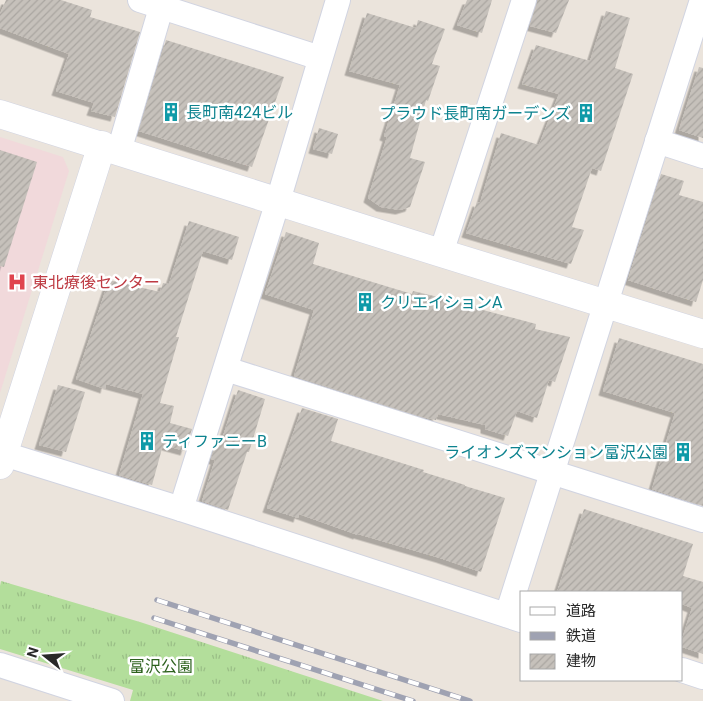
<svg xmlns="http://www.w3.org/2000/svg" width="703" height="701" viewBox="0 0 703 701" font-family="Roboto,'Noto Sans JP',sans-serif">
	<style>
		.medical { fill: #f1d9db }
		.grass { fill: url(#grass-tufts) }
		.building { fill: url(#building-hatch); filter: url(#shadow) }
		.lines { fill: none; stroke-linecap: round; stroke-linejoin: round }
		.minor-casing { stroke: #d1d4e1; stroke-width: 26 }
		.tertiary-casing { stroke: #d1d4e1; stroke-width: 29 }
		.minor { stroke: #fff; stroke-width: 24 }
		.tertiary { stroke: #fff; stroke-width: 28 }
		.rail-casing { stroke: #9fa2b2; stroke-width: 5.5 }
		.rail { stroke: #fff; stroke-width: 4; stroke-dasharray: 11; stroke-linecap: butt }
		.labels { text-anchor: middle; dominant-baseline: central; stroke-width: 5; stroke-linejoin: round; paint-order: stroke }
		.culture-label { font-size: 16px; fill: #0d838f; stroke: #fff; text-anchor: start }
		.health-label { font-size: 16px; fill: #be3a42; stroke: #fff; text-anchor: start }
		.park-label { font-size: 16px; fill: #2d621e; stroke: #fff }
	</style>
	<defs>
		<pattern id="grass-tufts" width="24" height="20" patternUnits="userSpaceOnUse" patternTransform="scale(1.25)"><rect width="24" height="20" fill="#b3de9b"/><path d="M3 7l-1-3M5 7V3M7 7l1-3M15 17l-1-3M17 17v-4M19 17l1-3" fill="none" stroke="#9abe86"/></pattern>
		<pattern id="building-hatch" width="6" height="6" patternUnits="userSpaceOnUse" patternTransform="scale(1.25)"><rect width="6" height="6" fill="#c6c1bb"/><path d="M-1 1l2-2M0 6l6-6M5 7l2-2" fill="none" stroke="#aaa6a1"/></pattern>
		<filter id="shadow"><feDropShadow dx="-4.5" dy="4.5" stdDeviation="0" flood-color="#0004"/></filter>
	</defs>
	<rect width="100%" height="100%" fill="#ebe4dc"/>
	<!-- medical -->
	<path class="medical" d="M0,137L63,157L69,171L0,393Z"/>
	<!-- grass -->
	<path class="grass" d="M1,581L140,622L383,701H130L133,690L0,649V586Z"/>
	<!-- building -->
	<g class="building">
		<path d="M6,0H61L92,10L90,17L140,32L115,117L91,111L94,103L56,91L69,54L0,28V14Z"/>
		<path d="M467,0H492L482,33L457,25Z"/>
		<path d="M537,0H569L556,33L530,26Z"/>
		<path d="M606,11L630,18L615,68L633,74L601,171L592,168L572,227L584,230L571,264L466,233L477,202L480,203L501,133L539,145L559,94L522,84L536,45L590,61Z"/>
		<path d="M367,13L416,28L418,20L445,29L432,64L440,66L428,101L426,100L410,158L425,162L410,207L400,210L381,207L368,198L387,137L384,136L400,85L349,71Z"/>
		<path d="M166,40L284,77L252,167L139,131Z"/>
		<path d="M699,67L703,68V138L679,130Z"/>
		<path d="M319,128L338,134L332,154L313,149Z"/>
		<path d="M0,150L37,162L4,267L0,266Z"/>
		<path d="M661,174L684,181L679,195L703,202V280L696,302L628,280Z"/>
		<path d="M189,221L239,237L232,260L203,251L176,337H179L160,403L174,406L170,423L192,429L185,451L163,445L152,485L119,475L143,394L106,384L105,389L76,379L109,280L160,292L163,283L169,284Z"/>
		<path d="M286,232L319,243L313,264L412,294L413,291L484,308L483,310L536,324L535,329L570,337L555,382L549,380L537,418L517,411L508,436L485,429V425L438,414L436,420L418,416L294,376L314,310L265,294Z"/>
		<path d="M619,338L703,364V506L652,489L675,413L603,391Z"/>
		<path d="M58,385L85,392L66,452L39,445Z"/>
		<path d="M238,390L265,399L249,452H247L228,510L202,501L215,460L211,459L218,437L222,439Z"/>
		<path d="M302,408L338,419L331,441L424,470L423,472L465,485V486L505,498L481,572L440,558L358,534V535L299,514L298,518L267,508Z"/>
		<path d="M584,509L693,544L683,576L703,582V654L682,647V639L692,608L682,604V592H557Z"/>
	</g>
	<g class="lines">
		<!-- minor casing -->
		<g class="minor-casing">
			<g id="minor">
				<path d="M140,0L320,58"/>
				<path d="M657,141L703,156"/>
				<path d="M119,151L161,8"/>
				<path d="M441,253L524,0"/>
				<path d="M226,369L703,520"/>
				<path d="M4,454L181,509L521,620"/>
				<path d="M181,509L278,201L338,0"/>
				<path d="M507,615L702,0"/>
				<path d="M0,665L112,701"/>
				<path d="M682,670L703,677"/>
			</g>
		</g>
		<!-- tertiary casing -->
		<g class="tertiary-casing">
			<g id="tertiary">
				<path d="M0,114L441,253L703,334"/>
				<path d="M0,465L102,145"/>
			</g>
		</g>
		<!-- minor -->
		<use href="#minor" class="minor"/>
		<!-- tertiary -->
		<use href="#tertiary" class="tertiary"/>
		<!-- rail casing -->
		<g class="rail-casing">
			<g id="rail">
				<path d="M157,600L470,701"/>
				<path d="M154,618L413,701"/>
			</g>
		</g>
		<!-- rail -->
		<use href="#rail" class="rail"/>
	</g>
	<!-- icons -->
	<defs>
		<g id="building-bare" transform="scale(1.5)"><path d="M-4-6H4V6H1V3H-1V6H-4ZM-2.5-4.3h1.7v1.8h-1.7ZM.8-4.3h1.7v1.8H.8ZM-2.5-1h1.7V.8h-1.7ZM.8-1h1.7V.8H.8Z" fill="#0f9aa8" stroke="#fff" stroke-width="2.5" paint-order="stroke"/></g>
		<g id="hospital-bare" transform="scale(1.5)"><path d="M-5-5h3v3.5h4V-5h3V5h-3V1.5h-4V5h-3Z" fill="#e0444e" stroke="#fff" stroke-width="2.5" paint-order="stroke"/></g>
	</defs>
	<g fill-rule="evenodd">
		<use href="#building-bare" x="171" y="112"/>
		<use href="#building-bare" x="586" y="113"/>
		<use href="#hospital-bare" x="17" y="282"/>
		<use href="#building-bare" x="365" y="302"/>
		<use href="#building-bare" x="147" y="441"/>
		<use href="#building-bare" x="683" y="452"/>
	</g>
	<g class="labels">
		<!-- culture labels -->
		<g class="culture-label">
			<text x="186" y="112">長町南424ビル</text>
			<text x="571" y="113" text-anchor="end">プラウド長町南ガーデンズ</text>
			<text x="380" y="302">クリエイションA</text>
			<text x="162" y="441">ティファニーB</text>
			<text x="668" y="452" text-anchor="end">ライオンズマンション富沢公園</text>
		</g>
		<!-- health labels -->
		<g class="health-label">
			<text x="32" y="282">東北療後センター</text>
		</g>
		<!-- park labels -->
		<g class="park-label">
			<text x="161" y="666">富沢公園</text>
		</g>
	</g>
	<!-- legend -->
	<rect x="520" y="591" width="162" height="90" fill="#ffffff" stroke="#a9a9a9"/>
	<rect x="530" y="607" width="25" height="8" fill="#ffffff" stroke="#a9a9a9"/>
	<text x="566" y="616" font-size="15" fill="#292929">道路</text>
	<rect x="530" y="632" width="25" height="8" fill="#9fa2b2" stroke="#a9a9a9"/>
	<text x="566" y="641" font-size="15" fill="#292929">鉄道</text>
	<rect x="530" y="654" width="25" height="15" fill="url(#building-hatch)" stroke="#a9a9a9"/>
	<text x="566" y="666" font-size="15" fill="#292929">建物</text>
	<!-- north arrow -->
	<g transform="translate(45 656) rotate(287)" stroke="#ffffff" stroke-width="4" paint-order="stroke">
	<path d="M0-4L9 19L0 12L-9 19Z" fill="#292929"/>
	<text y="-8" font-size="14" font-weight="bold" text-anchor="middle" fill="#292929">N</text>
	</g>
</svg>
